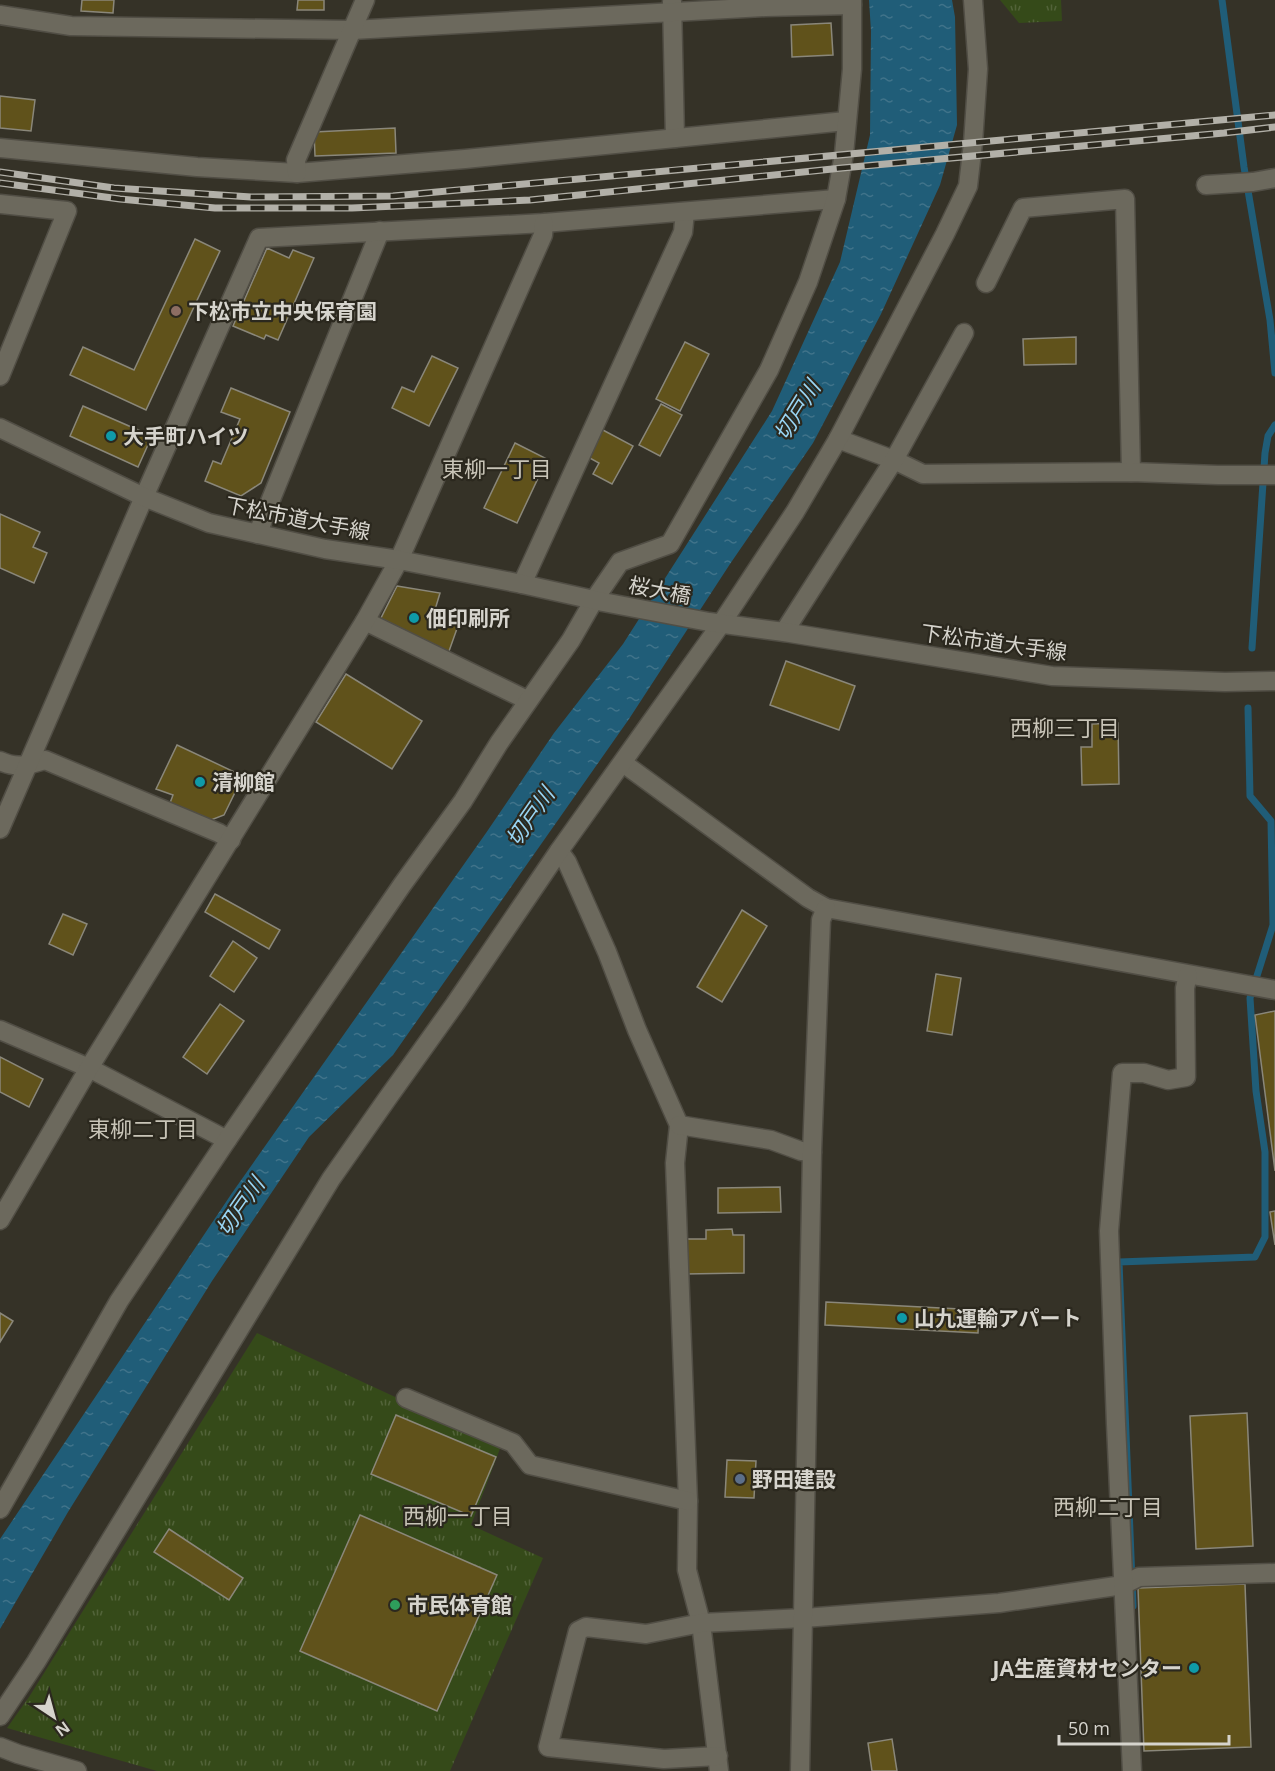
<svg xmlns="http://www.w3.org/2000/svg" width="1275" height="1771" viewBox="0 0 1275 1771" font-family="'Open Sans','Noto Sans JP',sans-serif">
	<style>
		.park { fill: url(#park-tufts) }
		.water { fill: url(#water-ripples) }
		.lines { fill: none; stroke-linecap: round; stroke-linejoin: round }
		.stream { stroke: #205d78; stroke-width: 7 }
		.building { fill: #60521b; stroke: #8a877a; stroke-width: 1.5 }
		.street-casing { stroke: #514e45; stroke-width: 21 }
		.secondary-casing { stroke: #514e45; stroke-width: 21 }
		.street { stroke: #6c695d; stroke-width: 18 }
		.secondary { stroke: #6c695d; stroke-width: 18 }
		.rail-casing { stroke: #b2b0a8; stroke-width: 7 }
		.rail { stroke: #2b281e; stroke-width: 4.5; stroke-dasharray: 14; stroke-linecap: butt }
		.education-dot { fill: #8d6e63; stroke: #2b281e; stroke-width: 2 }
		.culture-dot { fill: #0f9aa8; stroke: #2b281e; stroke-width: 2 }
		.service-dot { fill: #5c6f8a; stroke: #2b281e; stroke-width: 2 }
		.leisure-dot { fill: #2e9e5b; stroke: #2b281e; stroke-width: 2 }
		.labels { text-anchor: middle; dominant-baseline: central; stroke-width: 4.5; stroke-linejoin: round; paint-order: stroke }
		.poi-label { font-size: 21px; font-weight: bold; fill: #d6d4cd; stroke: #2b281e; text-anchor: start }
		.street-label { font-size: 21px; fill: #d6d4cd; stroke: #2b281e }
		.water-label { font-size: 22px; font-style: italic; fill: #99d5f4; stroke: #2b281e }
		.neighbourhood-label { font-size: 22px; fill: #c8c4b7; stroke: #2b281e }
	</style>
	<defs>
		<pattern id="park-tufts" width="24" height="20" patternUnits="userSpaceOnUse" patternTransform="scale(1.5)"><rect width="24" height="20" fill="#354a19"/><path d="M3 7l-1-3M5 7V3M7 7l1-3M15 17l-1-3M17 17v-4M19 17l1-3" fill="none" stroke="#526339"/></pattern>
		<pattern id="water-ripples" width="26" height="14" patternUnits="userSpaceOnUse" patternTransform="scale(1.5)"><rect width="26" height="14" fill="#205d78"/><path d="M2 4q2-2 4 0t4 0M15 11q2-2 4 0t4 0" fill="none" stroke="#40738a"/></pattern>
	</defs>
	<rect width="100%" height="100%" fill="#353227"/>
	<!-- park -->
	<g class="park">
		<path d="M1000,0H1061L1062,21L1019,23Z"/>
		<path d="M257,1333L501,1446L471,1525L543,1558L450,1771H157L7,1728L29,1697Z"/>
	</g>
	<!-- water -->
	<path class="water" d="M869,0H952L955,17L957,125L940,185L881,314L813,443L730,564L629,719L393,1055L309,1137L212,1281L68,1512L0,1629V1539L232,1193L486,833L554,733L623,644L772,411L840,262L870,135L871,31Z"/>
	<g class="lines">
		<!-- stream -->
		<g class="stream">
			<path d="M1222,0L1244,167L1270,320L1275,373"/>
			<path d="M1252,648L1265,453L1268,436L1275,425"/>
			<path d="M1133,1606L1119,1262L1255,1257L1265,1237V1152L1256,1091L1250,998L1273,925L1271,821L1250,796L1248,708"/>
		</g>
	</g>
	<!-- building -->
	<g class="building">
		<path d="M82,0H114L113,13L81,11Z"/>
		<path d="M298,0H324V10H297Z"/>
		<path d="M831,23L833,55L792,57L791,25Z"/>
		<path d="M0,96L35,100L31,131L0,128Z"/>
		<path d="M395,128L396,153L315,156L314,132Z"/>
		<path d="M195,239L220,251L146,410L70,375L83,347L134,370Z"/>
		<path d="M267,248L289,258L293,250L314,258L278,340L266,335L264,339L233,326Z"/>
		<path d="M1076,337V364L1024,365L1023,339Z"/>
		<path d="M685,342L709,354L680,411L656,399Z"/>
		<path d="M432,356L458,368L429,426L392,408L402,387L414,392Z"/>
		<path d="M231,388L290,412L261,483L241,496L205,481L213,461L221,464L240,419L221,412Z"/>
		<path d="M661,404L682,415L660,456L639,445Z"/>
		<path d="M83,406L152,436L138,467L70,436Z"/>
		<path d="M601,429L633,446L612,484L593,474L599,463L586,456Z"/>
		<path d="M515,443L547,459L517,523L484,508Z"/>
		<path d="M0,514L40,532L33,547L47,553L34,583L0,568Z"/>
		<path d="M397,586L440,593L434,613L459,623L448,654L379,622Z"/>
		<path d="M786,661L855,686L839,730L770,705Z"/>
		<path d="M346,674L422,721L392,769L316,722Z"/>
		<path d="M1118,723L1119,784L1082,785L1081,747H1092V724Z"/>
		<path d="M177,745L243,776L224,815L211,820L170,803L173,795L156,789Z"/>
		<path d="M215,894L280,930L269,949L205,912Z"/>
		<path d="M742,910L767,926L722,1002L697,987Z"/>
		<path d="M63,914L87,924L73,955L49,944Z"/>
		<path d="M233,941L257,958L234,992L210,976Z"/>
		<path d="M936,974L961,978L952,1035L927,1031Z"/>
		<path d="M220,1004L244,1021L207,1074L183,1057Z"/>
		<path d="M1275,1011V1171L1255,1015Z"/>
		<path d="M0,1057L43,1079L29,1107L0,1092Z"/>
		<path d="M780,1187L781,1212L718,1213V1188Z"/>
		<path d="M1275,1211V1245L1270,1212Z"/>
		<path d="M732,1229L733,1235H744V1273L685,1274V1239H706V1230Z"/>
		<path d="M826,1302L979,1310L978,1333L825,1325Z"/>
		<path d="M0,1313L13,1321L0,1342Z"/>
		<path d="M1247,1413L1253,1546L1196,1549L1190,1416Z"/>
		<path d="M396,1415L496,1457L471,1516L371,1474Z"/>
		<path d="M727,1460L756,1461L754,1498L725,1497Z"/>
		<path d="M360,1515L497,1575L437,1711L300,1651Z"/>
		<path d="M169,1529L243,1578L229,1600L154,1552Z"/>
		<path d="M1245,1584L1251,1747L1144,1751L1138,1588Z"/>
		<path d="M892,1739L897,1771H872L868,1743Z"/>
	</g>
	<g class="lines">
		<!-- street casing -->
		<g class="street-casing">
			<g id="street">
				<path d="M672,2L675,138"/>
				<path d="M0,15L71,26L352,30L765,7L852,5"/>
				<path d="M0,148L197,167L297,173L465,159L846,121"/>
				<path d="M297,173L296,160L365,0"/>
				<path d="M1206,185L1253,182L1275,178"/>
				<path d="M0,204L67,211L0,376"/>
				<path d="M986,283L1023,208L1125,199L1131,472"/>
				<path d="M838,439L894,460L923,474L1131,472L1218,475H1275"/>
				<path d="M258,534L265,514L380,231"/>
				<path d="M522,584L683,232L685,212"/>
				<path d="M365,621L527,700"/>
				<path d="M784,632L894,460L964,333"/>
				<path d="M0,761C17,769 28,765 45,760L219,833L231,840"/>
				<path d="M623,763L808,898L826,908L1275,990"/>
				<path d="M0,829L144,497L259,238L544,223L836,199"/>
				<path d="M559,851L567,862L607,952L637,1030L679,1125L675,1163L688,1501L687,1570L701,1623L719,1771"/>
				<path d="M0,1030L89,1068L227,1140"/>
				<path d="M679,1125L771,1140L801,1151L812,1152"/>
				<path d="M0,1220L89,1068L365,621L399,560L543,235L544,223"/>
				<path d="M406,1398L513,1443L530,1465L688,1501"/>
				<path d="M0,1509L119,1301L227,1140L402,885L463,801L499,743L571,640L594,600L620,562L670,544L769,370L808,282L836,199L844,154L852,69V0"/>
				<path d="M0,1716L36,1662L331,1179L387,1099L455,1004L559,851L721,624L795,512L838,439L945,234L968,186L973,143L978,69L973,0"/>
				<path d="M718,1756L664,1759L548,1747L578,1631L586,1627L646,1634L701,1623L804,1618L999,1603L1123,1585L1139,1577L1275,1573"/>
				<path d="M800,1771L812,1152L821,920L826,908"/>
				<path d="M1132,1771L1116,1424L1109,1231L1122,1073H1144L1168,1080L1186,1077L1185,988L1188,975"/>
			</g>
		</g>
		<!-- secondary casing -->
		<g class="secondary-casing">
			<g id="secondary">
				<path d="M0,428L144,497L209,523L325,549L399,560L522,584L603,602L709,622L784,632L1052,676L1225,682L1275,681"/>
				<path d="M0,1747L18,1754L77,1771"/>
			</g>
		</g>
		<!-- street -->
		<use href="#street" class="street"/>
		<!-- secondary -->
		<use href="#secondary" class="secondary"/>
		<!-- rail casing -->
		<g class="rail-casing">
			<g id="rail">
				<path d="M0,172L114,188L251,197L393,196L1275,115"/>
				<path d="M0,183L120,199L215,208H352L530,200L842,168L1224,133L1275,127"/>
			</g>
		</g>
		<!-- rail -->
		<use href="#rail" class="rail"/>
	</g>
	<!-- markers -->
	<circle class="education-dot" cx="176" cy="311" r="6"/>
	<g class="culture-dot">
		<circle cx="111" cy="436" r="6"/>
		<circle cx="414" cy="618" r="6"/>
		<circle cx="200" cy="782" r="6"/>
		<circle cx="902" cy="1318" r="6"/>
		<circle cx="1194" cy="1668" r="6"/>
	</g>
	<circle class="service-dot" cx="740" cy="1479" r="6"/>
	<circle class="leisure-dot" cx="395" cy="1605" r="6"/>
	<g class="labels">
		<!-- poi labels -->
		<g class="poi-label">
			<text x="188" y="311">下松市立中央保育園</text>
			<text x="123" y="436">大手町ハイツ</text>
			<text x="426" y="618">佃印刷所</text>
			<text x="212" y="782">清柳館</text>
			<text x="914" y="1318">山九運輸アパート</text>
			<text x="752" y="1479">野田建設</text>
			<text x="407" y="1605">市民体育館</text>
			<text x="1182" y="1668" text-anchor="end">JA生産資材センター</text>
		</g>
		<!-- street labels -->
		<g class="street-label">
			<text transform="translate(298 518) rotate(11)">下松市道大手線</text>
			<text transform="translate(660 590) rotate(11)">桜大橋</text>
			<text transform="translate(994 642) rotate(8)">下松市道大手線</text>
		</g>
		<!-- water labels -->
		<g class="water-label">
			<text transform="translate(796 410) rotate(-58)">切戸川</text>
			<text transform="translate(529 816) rotate(-55)">切戸川</text>
			<text transform="translate(239 1206) rotate(-55)">切戸川</text>
		</g>
		<!-- neighbourhood labels -->
		<g class="neighbourhood-label">
			<text x="497" y="468">東柳一丁目</text>
			<text x="1065" y="727">西柳三丁目</text>
			<text x="143" y="1128">東柳二丁目</text>
			<text x="1108" y="1506">西柳二丁目</text>
			<text x="458" y="1515">西柳一丁目</text>
		</g>
	</g>
	<!-- north arrow -->
	<g transform="translate(54 1717) rotate(144)" stroke="#2b281e" stroke-width="4.5" paint-order="stroke">
	<path d="M0-4.5L10 22L0 15L-10 22Z" fill="#d6d4cd"/>
	<text y="-9" font-size="16" font-weight="bold" text-anchor="middle" fill="#d6d4cd">N</text>
	</g>
	<!-- scale -->
	<path d="M1059 1735v9h170v-9" fill="none" stroke="#d6d4cd" stroke-width="3"/>
	<text x="1068" y="1735" font-size="18" fill="#d6d4cd" stroke="#2b281e" stroke-width="4.5" paint-order="stroke">50 m</text>
</svg>
